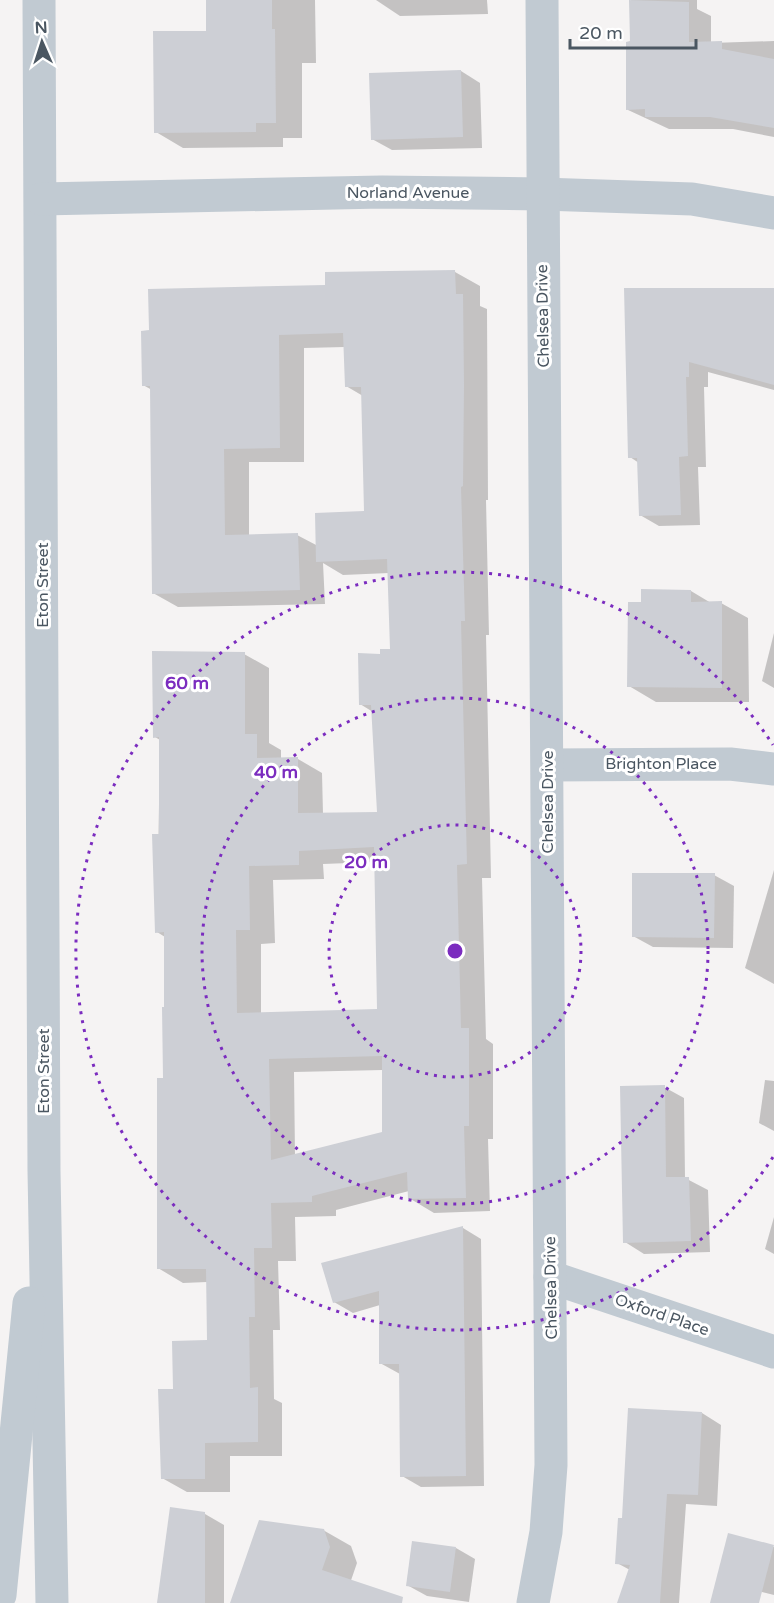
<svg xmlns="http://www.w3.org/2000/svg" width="774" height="1603" viewBox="0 0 774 1603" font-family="'Varela Round',sans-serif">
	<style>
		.shadow { fill: #0003; fill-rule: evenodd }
		.building { fill: #cdcfd5; fill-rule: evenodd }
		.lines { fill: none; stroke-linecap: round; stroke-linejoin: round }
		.street { stroke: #c1cad2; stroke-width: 33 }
		.ring { fill: none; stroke: #7b2cbf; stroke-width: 3; stroke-dasharray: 3 6 }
		.labels { text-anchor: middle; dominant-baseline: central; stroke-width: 6; stroke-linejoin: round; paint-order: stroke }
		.street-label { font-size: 16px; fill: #4a5661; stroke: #fff }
		.centre { fill: #7b2cbf; stroke: #fff; stroke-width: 3 }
		.ring-label { font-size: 18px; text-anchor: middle; font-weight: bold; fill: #7b2cbf; stroke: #fff; stroke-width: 6; stroke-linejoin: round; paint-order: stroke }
	</style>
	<rect width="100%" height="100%" fill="#f5f3f3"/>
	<!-- shadow -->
	<g class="shadow">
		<path d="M208,0H315L316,63H302V138H283V147L183,148L156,132L208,32Z"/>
		<path d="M376,0H487L488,14L400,16Z"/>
		<path d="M631,0H697V9L711,16V43L774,41V137L733,129H669L628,110Z"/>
		<path d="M461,71L480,83L482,148L392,150L372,139Z"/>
		<path d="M455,272L480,286V306L487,309L488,500H486L489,635H486L491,878H482L486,1039L493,1044V1139H488L490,1211L434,1213L409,1198V1191L336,1210V1216L295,1217L296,1261H278L280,1330H273L274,1399L282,1403V1456H230V1492H187L162,1478L174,1390L208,1342L207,1282L183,1283L158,1268L166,1009L165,937L157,932L160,740L155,737L244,654L269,668V743L281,750V759H298L322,773L323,814L378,813L373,712L360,704L382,655L392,650L389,573L343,575L323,563L325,604L178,607L153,593L152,390L143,385L326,286ZM345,347L346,386L363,396L365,512L318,546L297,535L249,536V462H304V348ZM375,862L378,1011L261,1013V944L275,943L273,880L324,879L323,864ZM383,1070L384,1133L295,1156L294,1072Z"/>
		<path d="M625,290L774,301V390L708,372V387H704L706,467H698L700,525L659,526L640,515L639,463L630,457Z"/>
		<path d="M691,591L711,603H721L748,618L749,702H656L629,686L643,604Z"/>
		<path d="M774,633V688L762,681Z"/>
		<path d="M774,870V984L745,968Z"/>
		<path d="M714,875L734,886L733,948L653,947L633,936Z"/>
		<path d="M765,1080L774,1081V1131L759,1123Z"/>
		<path d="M664,1087L684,1098L685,1178L708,1190L710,1252L644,1254L625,1242Z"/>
		<path d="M774,1217V1254L765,1249Z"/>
		<path d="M463,1228L481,1239L484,1486L421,1487L402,1476L400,1374L380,1363V1305L353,1313L334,1302L323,1264Z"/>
		<path d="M702,1413L721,1425L717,1506L686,1504L679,1603H619L630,1570L617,1563L624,1520Z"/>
		<path d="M205,1514L224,1525V1603H159Z"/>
		<path d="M323,1530L351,1546L357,1563L348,1589L273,1578Z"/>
		<path d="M730,1535L774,1547V1595L738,1586Z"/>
		<path d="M456,1548L475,1559L469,1602L427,1596L407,1585Z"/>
	</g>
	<!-- building -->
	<g class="building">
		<path d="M206,0H272V29H275L276,123H256V132L154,133L153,31H206Z"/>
		<path d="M629,0L689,2V42L722,41V49L774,59V128L710,117H645V109L626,110V42L630,41Z"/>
		<path d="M461,70L463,137L371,140L369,73Z"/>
		<path d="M455,270L456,294H463L464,385L463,486L461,487L465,621H461L467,864L457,865L461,1028H469V1126H464L466,1198L408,1199L407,1172L312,1196V1202L271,1203L272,1248H254L255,1317H249L250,1388L258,1387V1442L205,1443V1479H161L158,1389H173L172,1341L207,1340L206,1269H157V1078H163L162,1007H164V932L155,933L152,834H159V737L153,738L152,651L245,652V734H257V758L298,757V813L377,812L371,705H359L358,653L380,654V649H390L387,559L316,562L315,513L364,511L361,387H345L343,333L279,335L280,448L224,449L225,535L298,533L300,590L152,594L150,386H142L141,331L149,330L148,289L325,285V272ZM374,847L377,1009L237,1013L236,930H250L249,866L299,865V851ZM382,1056V1132L271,1160L269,1059Z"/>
		<path d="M624,288H774V385L689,362V377H686L688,456L679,457L681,515L639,516L637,458H628Z"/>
		<path d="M641,589L691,590V602L722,601V688L627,687L628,602H641Z"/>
		<path d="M632,873H715L714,938L632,937Z"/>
		<path d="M665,1085L666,1177H689L691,1241L623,1243L620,1086Z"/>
		<path d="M463,1226L466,1476L400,1477L399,1364H379V1291L333,1303L321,1263Z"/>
		<path d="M628,1408L702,1412L698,1495L667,1494L660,1603H617L630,1565L615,1564L618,1518H622Z"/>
		<path d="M170,1507L205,1512V1603H157Z"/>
		<path d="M259,1520L324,1529L330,1547L322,1570L403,1597L402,1603H230Z"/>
		<path d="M728,1533L774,1545L759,1603H710Z"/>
		<path d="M412,1541L456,1547L450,1592L406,1586Z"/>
	</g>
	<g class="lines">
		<!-- street -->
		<g class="street">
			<path d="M39,0L44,1171L52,1603"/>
			<path d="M41,199L382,192L542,194L692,199L774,213"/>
			<path d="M548,765L730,764L774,769"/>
			<path d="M550,1277L774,1352"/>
			<path d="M0,1595L29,1303"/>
			<path d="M533,1603L546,1532L551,1465L542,0"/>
		</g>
	</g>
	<!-- distance rings -->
	<g class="ring">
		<circle cx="455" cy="951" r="126"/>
		<circle cx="455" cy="951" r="253"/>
		<path d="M773 1157A379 379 0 1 1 773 745"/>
	</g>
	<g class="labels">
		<!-- street labels -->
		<g class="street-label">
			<text x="408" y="193">Norland Avenue</text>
			<text transform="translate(543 316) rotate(-91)">Chelsea Drive</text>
			<text transform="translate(43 585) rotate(-90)">Eton Street</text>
			<text x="661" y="764">Brighton Place</text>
			<text transform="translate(548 802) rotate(-90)">Chelsea Drive</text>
			<text transform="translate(44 1071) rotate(-90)">Eton Street</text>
			<text transform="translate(551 1288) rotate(-91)">Chelsea Drive</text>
			<text transform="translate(662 1315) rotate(19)">Oxford Place</text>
		</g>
	</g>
	<circle cx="455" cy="951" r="9" class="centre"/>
	<g class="ring-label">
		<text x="187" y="689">60 m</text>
		<text x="276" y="778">40 m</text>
		<text x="366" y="868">20 m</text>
	</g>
	<!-- north arrow -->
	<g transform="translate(42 42) rotate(357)" stroke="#ffffff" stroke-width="4.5" paint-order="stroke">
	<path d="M0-4.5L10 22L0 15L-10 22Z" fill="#4a5661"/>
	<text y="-9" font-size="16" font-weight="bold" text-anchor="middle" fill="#4a5661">N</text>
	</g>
	<!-- scale -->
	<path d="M570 39v9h126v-9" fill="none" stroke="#4a5661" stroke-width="3"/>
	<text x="579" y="39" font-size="18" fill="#4a5661" stroke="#ffffff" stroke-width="4.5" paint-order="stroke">20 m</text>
</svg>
